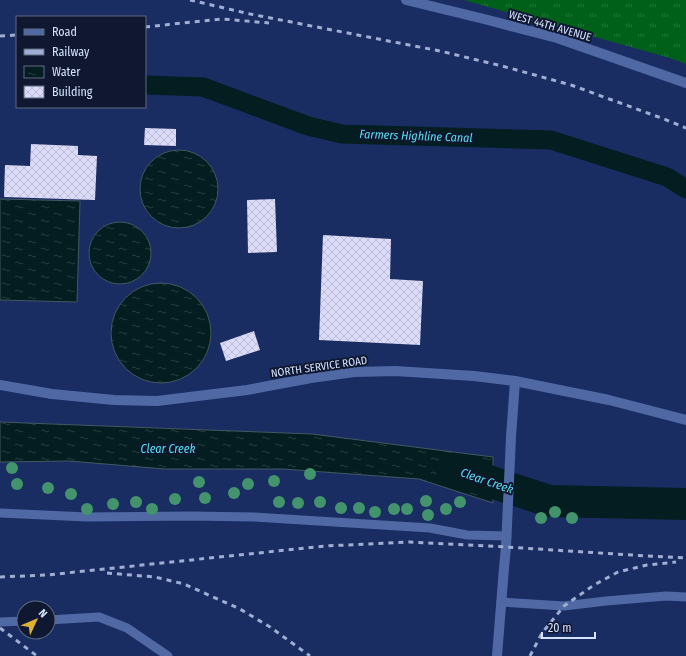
<svg xmlns="http://www.w3.org/2000/svg" width="686" height="656" viewBox="0 0 686 656" font-family="'Fira Sans Condensed',sans-serif">
	<style>
		.grass { fill: url(#grass-tufts) }
		.water { fill: url(#water-ripples); stroke: #425862 }
		.lines { fill: none; stroke-linecap: round; stroke-linejoin: round }
		.canal { stroke: #041d20; stroke-width: 19 }
		.river { stroke: #041d20; stroke-width: 32 }
		.building { fill: url(#building-cross-hatch) }
		.service { stroke: #5069a4; stroke-width: 9 }
		.minor { stroke: #5069a4; stroke-width: 10 }
		.tertiary { stroke: #5069a4; stroke-width: 10 }
		.rail { stroke: #9faed1; stroke-width: 3; stroke-dasharray: 5 5; stroke-linecap: butt }
		.tree { fill: #43936d }
		.labels { text-anchor: middle; dominant-baseline: central; stroke-width: 4; stroke-linejoin: round; paint-order: stroke }
		.street-label { font-size: 11px; fill: #d4e1fc; stroke: #0f1830 }
		.water-label { font-size: 12px; font-style: italic; fill: #5ddfee; stroke: #0f1830 }
	</style>
	<defs>
		<pattern id="grass-tufts" width="24" height="20" patternUnits="userSpaceOnUse"><rect width="24" height="20" fill="#00601a"/><path d="M3 7l-1-3M5 7V3M7 7l1-3M15 17l-1-3M17 17v-4M19 17l1-3" fill="none" stroke="#24763c"/></pattern>
		<pattern id="water-ripples" width="26" height="14" patternUnits="userSpaceOnUse"><rect width="26" height="14" fill="#041d20"/><path d="M2 4q2-2 4 0t4 0M15 11q2-2 4 0t4 0" fill="none" stroke="#283e41"/></pattern>
		<pattern id="building-cross-hatch" width="8" height="8" patternUnits="userSpaceOnUse"><rect width="8" height="8" fill="#dbdbf8"/><path d="M0 0l8 8M0 8l8-8" fill="none" stroke="#bcbdd6"/></pattern>
	</defs>
	<rect width="100%" height="100%" fill="#1a2d63"/>
	<!-- grass -->
	<path class="grass" d="M464,0H686V64L670,58Z"/>
	<!-- water -->
	<g class="water">
		<circle cx="179" cy="189" r="39"/>
		<path d="M0,199L80,201L77,302L0,300Z"/>
		<circle cx="120" cy="253" r="31"/>
		<circle cx="161" cy="333" r="50"/>
		<path d="M0,422L312,434L493,457V503L419,479L283,469H165L69,461L0,462Z"/>
	</g>
	<g class="lines">
		<!-- canal -->
		<path class="canal" d="M145,85L203,87L308,126L342,134L551,140L667,177L686,189"/>
		<!-- river -->
		<path class="river" d="M452,469L549,501L686,504"/>
	</g>
	<!-- building -->
	<g class="building">
		<path d="M145,128L176,129V146L144,145Z"/>
		<path d="M31,144L78,146V155L97,156L95,200L4,197L5,165L30,166Z"/>
		<path d="M275,199L277,252L248,253L247,200Z"/>
		<path d="M323,235L391,239L390,279L423,281L420,345L319,340Z"/>
		<path d="M254,331L260,350L226,361L220,343Z"/>
	</g>
	<g class="lines">
		<!-- service -->
		<g class="service">
			<path d="M0,513L87,517L190,516L254,517L430,528L467,535L507,536"/>
			<path d="M501,602L564,606L606,601L666,596L686,597"/>
			<path d="M48,620L99,617L127,628L168,656"/>
			<path d="M0,622L24,621"/>
		</g>
		<!-- minor -->
		<g class="minor">
			<path d="M0,385L52,394L114,400L157,401L247,390L311,378L354,372L395,371L474,376L515,381L609,400L686,420"/>
			<path d="M497,656L504,568L506,547L511,437L515,381"/>
		</g>
		<!-- tertiary -->
		<path class="tertiary" d="M406,0L484,19L557,38L686,83"/>
		<!-- rail -->
		<g class="rail">
			<path d="M190,0L250,14L440,51L502,66L571,85L664,119L686,128"/>
			<path d="M145,27L192,22L223,19L269,23"/>
			<path d="M0,36L17,35"/>
			<path d="M107,573L155,577L184,584L240,609L270,627L310,656"/>
			<path d="M0,577L47,575L325,546L410,542L506,547L647,556L686,558"/>
			<path d="M0,628L37,656"/>
			<path d="M530,656L542,633L564,606L594,585L618,572L647,565L676,562"/>
		</g>
	</g>
	<!-- trees -->
	<g class="tree">
		<circle cx="12" cy="468" r="6"/>
		<circle cx="310" cy="474" r="6"/>
		<circle cx="274" cy="481" r="6"/>
		<circle cx="199" cy="482" r="6"/>
		<circle cx="17" cy="484" r="6"/>
		<circle cx="248" cy="484" r="6"/>
		<circle cx="48" cy="488" r="6"/>
		<circle cx="234" cy="493" r="6"/>
		<circle cx="71" cy="494" r="6"/>
		<circle cx="205" cy="498" r="6"/>
		<circle cx="175" cy="499" r="6"/>
		<circle cx="426" cy="501" r="6"/>
		<circle cx="136" cy="502" r="6"/>
		<circle cx="279" cy="502" r="6"/>
		<circle cx="320" cy="502" r="6"/>
		<circle cx="460" cy="502" r="6"/>
		<circle cx="298" cy="503" r="6"/>
		<circle cx="113" cy="504" r="6"/>
		<circle cx="341" cy="508" r="6"/>
		<circle cx="359" cy="508" r="6"/>
		<circle cx="87" cy="509" r="6"/>
		<circle cx="152" cy="509" r="6"/>
		<circle cx="394" cy="509" r="6"/>
		<circle cx="407" cy="509" r="6"/>
		<circle cx="446" cy="509" r="6"/>
		<circle cx="375" cy="512" r="6"/>
		<circle cx="555" cy="512" r="6"/>
		<circle cx="428" cy="515" r="6"/>
		<circle cx="541" cy="518" r="6"/>
		<circle cx="572" cy="518" r="6"/>
	</g>
	<g class="labels">
		<!-- street labels -->
		<g class="street-label">
			<text transform="translate(550 26) rotate(16)">WEST 44TH AVENUE</text>
			<text transform="translate(319 367) rotate(-8)">NORTH SERVICE ROAD</text>
		</g>
		<!-- water labels -->
		<g class="water-label">
			<text transform="translate(416 136) rotate(2)">Farmers Highline Canal</text>
			<text x="168" y="449">Clear Creek</text>
			<text transform="translate(487 481) rotate(19)">Clear Creek</text>
		</g>
	</g>
	<!-- legend -->
	<rect x="16" y="16" width="130" height="92" fill="#0f1830" stroke="#5e6882"/>
	<rect x="24" y="29" width="20" height="6" fill="#5069a4" stroke="#5e6882"/>
	<text x="52" y="36" font-size="12" fill="#d4e1fc">Road</text>
	<rect x="24" y="49" width="20" height="6" fill="#9faed1" stroke="#5e6882"/>
	<text x="52" y="56" font-size="12" fill="#d4e1fc">Railway</text>
	<rect x="24" y="66" width="20" height="12" fill="url(#water-ripples)" stroke="#5e6882"/>
	<text x="52" y="76" font-size="12" fill="#d4e1fc">Water</text>
	<rect x="24" y="86" width="20" height="12" fill="url(#building-cross-hatch)" stroke="#5e6882"/>
	<text x="52" y="96" font-size="12" fill="#d4e1fc">Building</text>
	<!-- north arrow -->
	<g transform="translate(36 620) rotate(46)"><circle r="19" fill="#0f1830" stroke="#5e6882"/>
	<path d="M0-3L7 15L0 10L-7 15Z" fill="#e0b034"/>
	<text y="-6" font-size="11" font-weight="bold" text-anchor="middle" fill="#d4e1fc">N</text>
	</g>
	<!-- scale -->
	<path d="M542 632v6h53v-6" fill="none" stroke="#d4e1fc" stroke-width="2"/>
	<text x="548" y="632" font-size="12" fill="#d4e1fc" stroke="#0f1830" stroke-width="3" paint-order="stroke">20 m</text>
</svg>
